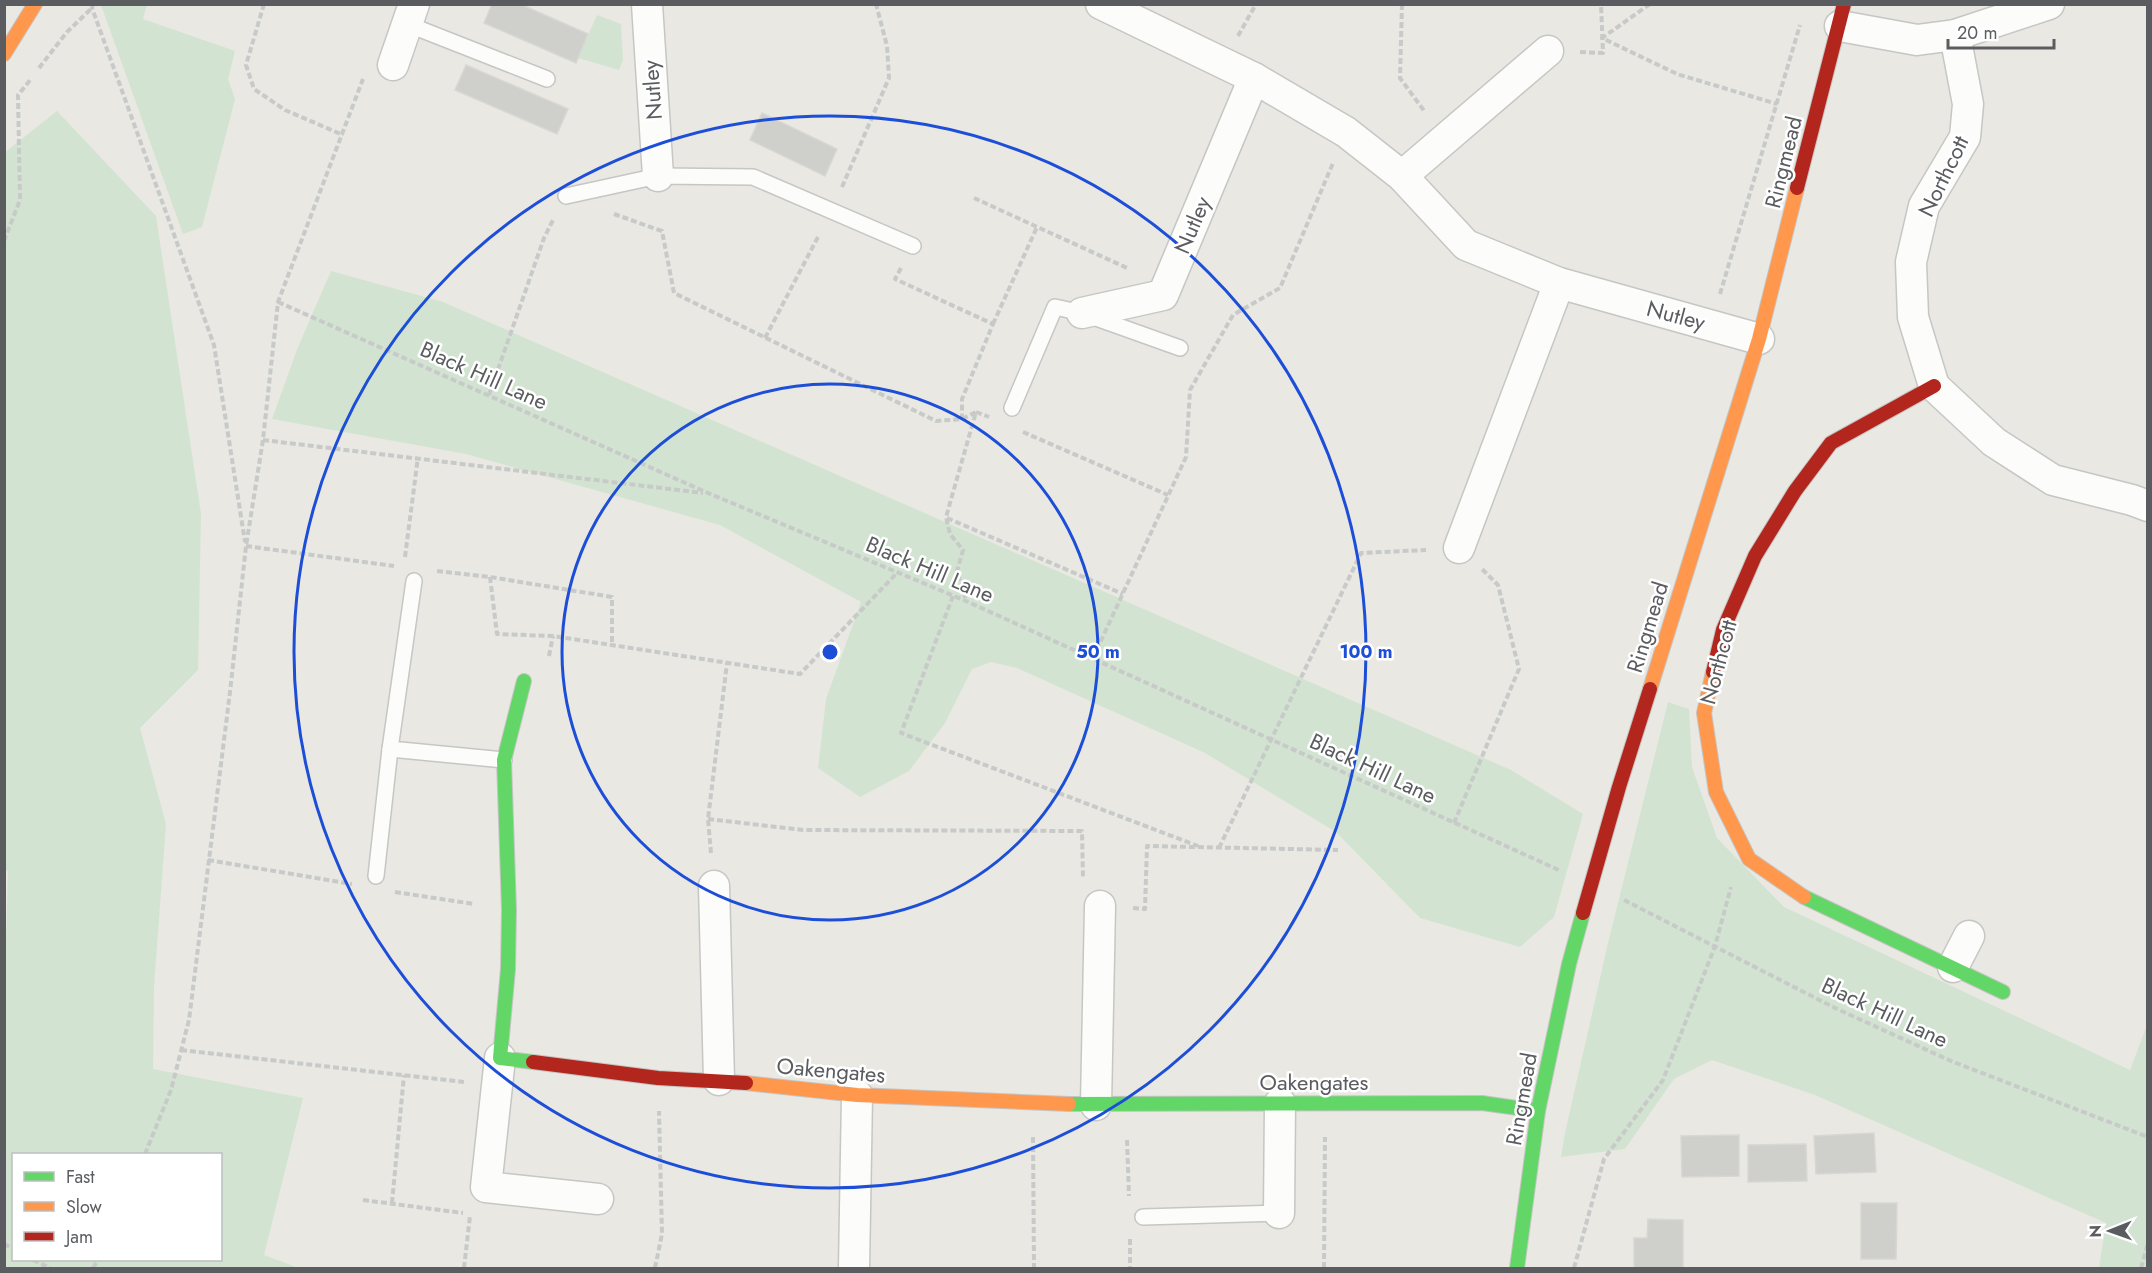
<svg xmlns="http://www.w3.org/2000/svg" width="2152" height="1273" viewBox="0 0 2152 1273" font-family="Jost,sans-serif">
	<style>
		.green { fill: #d2e4d1; fill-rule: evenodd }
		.building { fill: #cfcfcc; stroke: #d8d7d2; stroke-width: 1.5 }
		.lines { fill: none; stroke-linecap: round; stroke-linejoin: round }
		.lane-casing { stroke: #c6c6c5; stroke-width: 18 }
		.street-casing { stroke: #c6c6c5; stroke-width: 33 }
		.fast-casing { stroke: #c5c5c3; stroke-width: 16 }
		.slow-casing { stroke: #c5c5c3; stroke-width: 16 }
		.jam-casing { stroke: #c5c5c3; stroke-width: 16 }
		.path { stroke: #c7cac8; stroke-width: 4; stroke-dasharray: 6 3; stroke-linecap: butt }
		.lane { stroke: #fcfcfb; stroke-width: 15 }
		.street { stroke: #fcfcfb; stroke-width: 30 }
		.fast { stroke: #63d668; stroke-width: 14 }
		.slow { stroke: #ff974d; stroke-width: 14 }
		.jam { stroke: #b3261e; stroke-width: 14 }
		.ring { fill: none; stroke: #1d4ed8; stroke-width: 3 }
		.labels { text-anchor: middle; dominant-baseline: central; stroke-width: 5; stroke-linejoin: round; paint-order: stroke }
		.street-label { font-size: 22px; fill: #5a5c60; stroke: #fff }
		.centre { fill: #1d4ed8; stroke: #fff; stroke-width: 3 }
		.ring-label { font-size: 18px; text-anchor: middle; font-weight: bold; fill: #1d4ed8; stroke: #fff; stroke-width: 5; stroke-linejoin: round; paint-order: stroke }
	</style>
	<rect width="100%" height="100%" fill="#e9e8e3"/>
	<!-- green -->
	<g class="green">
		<path d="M101,5H147L143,19L235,51L228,79L235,99L202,227L183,234Z"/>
		<path d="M597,15L621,24L623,60L619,70L578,58Z"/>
		<path d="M57,111L156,216L201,514L198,670L140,728L166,824L154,987L153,1069L303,1098L264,1255L299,1268H5L4,1015L8,871L4,870V153ZM220,1154V1260H14V1154Z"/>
		<path d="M331,271L443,302L1511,770L1583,814L1554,917L1520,947L1420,918L1336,832L1205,753L1017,668L991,662L972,669L945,723L909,771L860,797L818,768L826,699L861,602L720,525L466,454L272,419L298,347Z"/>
		<path d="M1668,702L1689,709L1692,767L1717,838L1784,907L2130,1070L2147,1025V1268H2099L2106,1223L1815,1095L1712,1060L1674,1079L1625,1149L1561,1157L1565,1133L1608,943Z"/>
	</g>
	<!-- building -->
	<g class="building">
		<path d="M492,4H520L588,34L576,63L484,23Z"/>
		<path d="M466,65L568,109L557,134L455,90Z"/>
		<path d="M762,113L837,149L825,176L750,140Z"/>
		<path d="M1874,1133L1876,1172L1816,1174L1814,1136Z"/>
		<path d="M1739,1135V1176L1682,1177L1681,1136Z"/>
		<path d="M1806,1144L1807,1181L1748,1182V1145Z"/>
		<path d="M1861,1203H1897L1896,1259H1861Z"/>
		<path d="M1648,1219L1683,1220V1268H1634V1238H1647Z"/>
	</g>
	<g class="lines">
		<!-- lane casing -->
		<g class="lane-casing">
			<g id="lane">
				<path d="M407,24L547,79"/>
				<path d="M566,196L658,176L753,177L913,246"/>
				<path d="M1012,408L1055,307L1082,313L1180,348"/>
				<path d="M414,581L390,749L504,760"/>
				<path d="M376,876L390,749"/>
				<path d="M1143,1217L1279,1213"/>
			</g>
		</g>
		<!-- street casing -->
		<g class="street-casing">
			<g id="street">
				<path d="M647,4L658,176"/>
				<path d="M1101,4L1254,78L1346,132L1402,176L1466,245L1559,283L1759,339"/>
				<path d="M1840,26L1917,40L1955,35L2049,4"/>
				<path d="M1955,35L1968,104L1965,137L1924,206L1911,262L1913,317L1934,386L1994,442L2053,480L2132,500L2148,506"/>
				<path d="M393,65L414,4"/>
				<path d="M1402,176L1548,51"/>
				<path d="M1082,313L1163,295L1254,78"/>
				<path d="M1459,548L1559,283"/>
				<path d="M714,886L719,1080"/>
				<path d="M1953,967L1969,936"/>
				<path d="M500,1058L486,1187L598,1199"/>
				<path d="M1096,1105L1100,906"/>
				<path d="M1279,1213L1280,1103"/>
				<path d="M854,1268L857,1095"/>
			</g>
		</g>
		<!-- fast casing -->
		<g class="fast-casing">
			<g id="fast">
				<path d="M524,681L504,760L509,910L508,969L500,1058L533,1062"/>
				<path d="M1804,897L2003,992"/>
				<path d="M1069,1104L1482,1103L1538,1111"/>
				<path d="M1517,1268L1538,1111L1569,964L1583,913"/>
			</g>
		</g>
		<!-- slow casing -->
		<g class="slow-casing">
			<g id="slow">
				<path d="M4,54L35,4"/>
				<path d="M1713,672L1704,713L1716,792L1749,859L1804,897"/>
				<path d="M1650,689L1759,339L1797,188"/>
				<path d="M746,1083L857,1095L1069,1104"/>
			</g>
		</g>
		<!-- jam casing -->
		<g class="jam-casing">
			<g id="jam">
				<path d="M1797,188L1844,4"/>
				<path d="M1713,672L1723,630L1755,556L1795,491L1831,443L1934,386"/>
				<path d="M1583,913L1619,787L1650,689"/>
				<path d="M533,1062L658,1078L746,1083"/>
			</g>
		</g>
		<!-- path -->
		<g class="path">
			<path d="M93,4L92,8L214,345L245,542"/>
			<path d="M264,4L246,65L254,89L285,110L343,135"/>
			<path d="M1402,4L1400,78L1425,112"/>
			<path d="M1650,4L1602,38L1677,74L1777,104"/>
			<path d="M1238,36L1256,4"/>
			<path d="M1580,52L1603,53L1601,4"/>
			<path d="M39,68L67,32L92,8"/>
			<path d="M842,187L889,78L887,46L876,4"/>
			<path d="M974,198L1127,268"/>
			<path d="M614,214L662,231L674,293L936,421L962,419L976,412L946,517L950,534L963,550L957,571L966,600"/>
			<path d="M4,241L20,200L18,95L31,79"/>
			<path d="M901,268L895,279L993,324L962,399V419"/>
			<path d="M1720,294L1800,25"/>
			<path d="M278,302L708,493L966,601L1561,871"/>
			<path d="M993,324L1037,227"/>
			<path d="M765,338L819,235"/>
			<path d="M489,395L544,238L554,218"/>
			<path d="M976,412L989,417"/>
			<path d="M1023,432L1168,495"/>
			<path d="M263,440L703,493"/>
			<path d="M947,518L1123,594"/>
			<path d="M246,546L394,566"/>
			<path d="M405,557L418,457"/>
			<path d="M437,571L490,577L612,597V645"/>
			<path d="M490,577L497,634L553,636L800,674L897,573"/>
			<path d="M953,596L901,733L1198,846"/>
			<path d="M549,656L553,636"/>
			<path d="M1093,658L1186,457L1190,390L1233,315L1280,288L1333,163"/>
			<path d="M708,819L803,830L1082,831L1083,878"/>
			<path d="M1454,823L1519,669L1498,585L1482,569"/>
			<path d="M1219,848L1361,553L1426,550"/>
			<path d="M711,853L708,819L727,663"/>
			<path d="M208,860L352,884"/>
			<path d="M395,892L474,904"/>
			<path d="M1624,900L1835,1008L1951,1061L2148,1137"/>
			<path d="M1133,908L1145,909L1147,846L1338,850"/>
			<path d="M181,1050L464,1082"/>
			<path d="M1033,1137L1034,1268"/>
			<path d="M1127,1140L1129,1196"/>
			<path d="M145,1154L171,1090L189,1020L230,692L246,546L263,440L278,302L363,79"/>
			<path d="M363,1200L463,1213"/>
			<path d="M392,1203L404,1075"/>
			<path d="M1130,1239V1268"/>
			<path d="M4,1244L14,1249"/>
			<path d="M33,1260L50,1268"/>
			<path d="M93,1268L98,1260"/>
			<path d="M464,1268L470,1216"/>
			<path d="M655,1268L662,1234L659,1111"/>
			<path d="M1324,1268L1325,1137"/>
			<path d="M1574,1268L1604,1159L1663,1080L1715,946L1731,887"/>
			<path d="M2141,1268L2148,1243"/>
		</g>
		<!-- lane -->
		<use href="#lane" class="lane"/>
		<!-- street -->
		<use href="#street" class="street"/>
		<!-- fast -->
		<use href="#fast" class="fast"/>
		<!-- slow -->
		<use href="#slow" class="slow"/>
		<!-- jam -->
		<use href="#jam" class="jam"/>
	</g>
	<!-- distance rings -->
	<g class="ring">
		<circle cx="830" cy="652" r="268"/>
		<circle cx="830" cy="652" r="536"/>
	</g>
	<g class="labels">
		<!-- street labels -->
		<g class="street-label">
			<text transform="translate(652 90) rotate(-94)">Nutley</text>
			<text transform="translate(1783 162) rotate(-76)">Ringmead</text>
			<text transform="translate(1943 176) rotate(-64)">Northcott</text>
			<text transform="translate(1192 225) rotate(-67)">Nutley</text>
			<text transform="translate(1676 315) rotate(15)">Nutley</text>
			<text transform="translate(484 375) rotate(24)">Black Hill Lane</text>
			<text transform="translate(930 569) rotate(23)">Black Hill Lane</text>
			<text transform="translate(1647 627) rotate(-73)">Ringmead</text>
			<text transform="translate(1718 662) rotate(-75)">Northcott</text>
			<text transform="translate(1373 768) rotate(25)">Black Hill Lane</text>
			<text transform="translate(1885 1012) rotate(25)">Black Hill Lane</text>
			<text transform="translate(831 1070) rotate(5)">Oakengates</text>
			<text x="1314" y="1082">Oakengates</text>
			<text transform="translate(1521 1099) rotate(-80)">Ringmead</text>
		</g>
	</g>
	<circle cx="830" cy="652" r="9" class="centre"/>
	<g class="ring-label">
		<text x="1098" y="658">50 m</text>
		<text x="1366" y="658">100 m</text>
	</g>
	<!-- border -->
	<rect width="2152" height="1273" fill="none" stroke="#5a5c60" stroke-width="12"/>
	<!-- legend -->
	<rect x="12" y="1153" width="210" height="108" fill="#ffffff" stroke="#bdbebf" stroke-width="1.5"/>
	<rect x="24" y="1172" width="30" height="9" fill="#63d668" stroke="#bdbebf" stroke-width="1.5"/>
	<text x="66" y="1183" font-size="18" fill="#5a5c60">Fast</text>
	<rect x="24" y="1202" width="30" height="9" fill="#ff974d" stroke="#bdbebf" stroke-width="1.5"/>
	<text x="66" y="1213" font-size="18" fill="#5a5c60">Slow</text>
	<rect x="24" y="1232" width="30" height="9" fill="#b3261e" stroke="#bdbebf" stroke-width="1.5"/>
	<text x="66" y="1243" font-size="18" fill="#5a5c60">Jam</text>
	<!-- north arrow -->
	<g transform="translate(2110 1231) rotate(269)" stroke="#ffffff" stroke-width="4.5" paint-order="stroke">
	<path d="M0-4.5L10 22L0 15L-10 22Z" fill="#5a5c60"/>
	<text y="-9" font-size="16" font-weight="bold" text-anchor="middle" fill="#5a5c60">N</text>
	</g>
	<!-- scale -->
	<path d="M1948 39v9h106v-9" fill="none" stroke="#5a5c60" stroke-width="3"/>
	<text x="1957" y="39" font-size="18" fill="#5a5c60" stroke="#ffffff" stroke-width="4.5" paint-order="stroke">20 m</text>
</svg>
